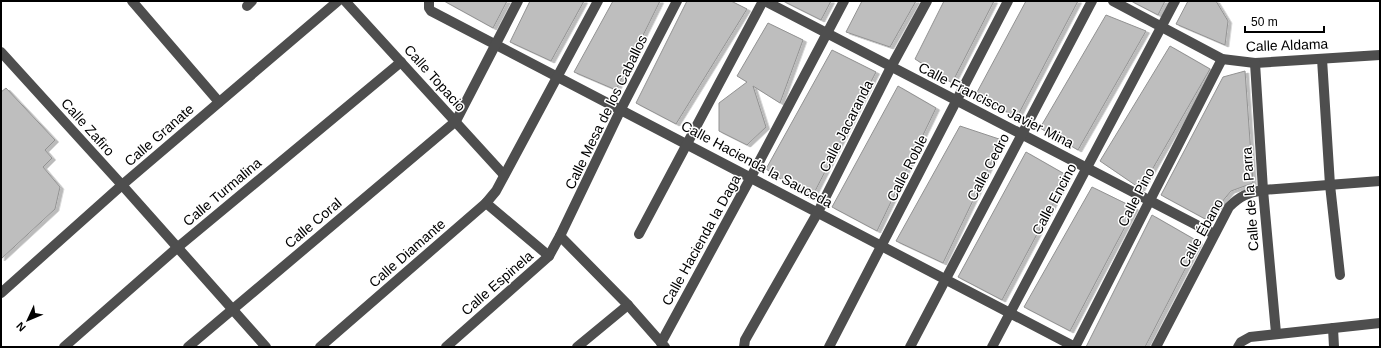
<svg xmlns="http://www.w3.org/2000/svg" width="1381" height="348" viewBox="0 0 1381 348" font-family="Arial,sans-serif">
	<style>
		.building { fill: #bebebe; stroke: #929292; filter: url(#shadow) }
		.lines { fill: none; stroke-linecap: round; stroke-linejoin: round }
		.minor { stroke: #4e4e4e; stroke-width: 10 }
		.labels { text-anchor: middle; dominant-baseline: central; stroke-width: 3; stroke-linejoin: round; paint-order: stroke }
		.street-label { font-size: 14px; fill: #000; stroke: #fff }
	</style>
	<defs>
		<filter id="shadow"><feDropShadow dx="3.5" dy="2" stdDeviation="0" flood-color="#0004"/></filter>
	</defs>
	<rect width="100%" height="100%" fill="#fff"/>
	<!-- building -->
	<g class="building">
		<path d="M444,1H507L493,28Z"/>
		<path d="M530,1H584L551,61L510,42Z"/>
		<path d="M613,1H660L616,90L574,72Z"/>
		<path d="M687,1H731L747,9L676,124L636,103Z"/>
		<path d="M783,1H831L821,20Z"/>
		<path d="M862,1H916L890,47L846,32Z"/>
		<path d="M944,1H994L952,83L915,59Z"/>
		<path d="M1026,1H1078L1017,117L975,96Z"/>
		<path d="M1131,1H1165L1158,15Z"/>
		<path d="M1188,1H1216L1228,21L1225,45L1176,24Z"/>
		<path d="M1106,15L1146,31L1078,150L1040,128Z"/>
		<path d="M768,23L803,40L780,103L753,86L766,127L747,145L719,131V103L747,82L737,76Z"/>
		<path d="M1170,46L1210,69L1141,189L1100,161Z"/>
		<path d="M832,50L876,72L811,199L766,169Z"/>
		<path d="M1245,71L1253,183L1231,191L1207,220L1161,195L1223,77Z"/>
		<path d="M898,86L936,108L877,231L832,207Z"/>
		<path d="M6,88L55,140L45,150L52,158L43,167L60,187L55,209L1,259V92Z"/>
		<path d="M960,126L1002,140L943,263L896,241Z"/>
		<path d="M1026,152L1068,176L1002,300L958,277Z"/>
		<path d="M1092,187L1135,208L1070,331L1024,307Z"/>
		<path d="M1152,215L1199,242L1145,347H1086Z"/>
	</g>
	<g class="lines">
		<!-- minor -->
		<g class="minor">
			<path d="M132,1L219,102"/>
			<path d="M345,1L504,175"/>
			<path d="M429,1V8L431,11L1075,347"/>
			<path d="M765,1L1214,234"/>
			<path d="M1113,1L1222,59L1255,63L1380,55"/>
			<path d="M247,6L252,1"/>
			<path d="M1,52L122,185L266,347"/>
			<path d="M1322,59L1330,185L1340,275"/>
			<path d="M1255,63L1263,190L1276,333"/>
			<path d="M486,203L549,256"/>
			<path d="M639,234L763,1"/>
			<path d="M560,236L628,305L665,347"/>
			<path d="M1,293L122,185L338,1"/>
			<path d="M1333,328L1334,347"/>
			<path d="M661,343L751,177L844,1"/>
			<path d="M64,347L178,247L401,62"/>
			<path d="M188,347L456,121L518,1"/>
			<path d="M320,347L486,203L496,191L598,1"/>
			<path d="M446,347L549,256L560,236L621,109L677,1"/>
			<path d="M577,347L628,305"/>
			<path d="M744,347L745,340L818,212L891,67L927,1"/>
			<path d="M829,347L1008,1"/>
			<path d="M910,347L1092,1"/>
			<path d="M992,347L1175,1"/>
			<path d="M1075,347L1222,59"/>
			<path d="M1156,347L1229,207C1240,196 1247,193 1263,190L1380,181"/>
			<path d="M1238,347L1241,342L1250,337L1380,323"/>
		</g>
	</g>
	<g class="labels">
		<!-- street labels -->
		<g class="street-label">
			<text transform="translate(1287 45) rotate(-2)">Calle Aldama</text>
			<text transform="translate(435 78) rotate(48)">Calle Topacio</text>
			<text transform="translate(996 105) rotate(27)">Calle Francisco Javier Mina</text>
			<text transform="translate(606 112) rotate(-64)">Calle Mesa de los Caballos</text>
			<text transform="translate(846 126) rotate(-63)">Calle Jacaranda</text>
			<text transform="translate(88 127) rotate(48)">Calle Zafiro</text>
			<text transform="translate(159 135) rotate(-41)">Calle Granate</text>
			<text transform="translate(757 164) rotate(28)">Calle Hacienda la Sauceda</text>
			<text transform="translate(988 167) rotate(-62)">Calle Cedro</text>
			<text transform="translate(907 168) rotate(-63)">Calle Roble</text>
			<text transform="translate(222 192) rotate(-40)">Calle Turmalina</text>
			<text transform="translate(1136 197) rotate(-63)">Calle Pino</text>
			<text transform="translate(1054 199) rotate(-62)">Calle Encino</text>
			<text transform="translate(1250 199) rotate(-94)">Calle de la Parra</text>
			<text transform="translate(313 223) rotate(-40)">Calle Coral</text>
			<text transform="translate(1201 233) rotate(-61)">Calle Ébano</text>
			<text transform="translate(701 240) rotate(-61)">Calle Hacienda la Daga</text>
			<text transform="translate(407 253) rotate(-41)">Calle Diamante</text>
			<text transform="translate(497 283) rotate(-41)">Calle Espinela</text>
		</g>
	</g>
	<!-- border -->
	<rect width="1381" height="348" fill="none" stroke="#000000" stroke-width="4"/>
	<!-- north arrow -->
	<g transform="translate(28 320) rotate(226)" stroke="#ffffff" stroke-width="3" paint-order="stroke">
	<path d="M0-3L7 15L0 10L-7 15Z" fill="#000000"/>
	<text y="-6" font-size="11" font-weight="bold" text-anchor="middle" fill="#000000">N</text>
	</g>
	<!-- scale -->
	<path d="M1245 26v6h79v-6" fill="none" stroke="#000000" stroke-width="2"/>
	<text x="1251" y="26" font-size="12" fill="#000000" stroke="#ffffff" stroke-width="3" paint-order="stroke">50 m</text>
</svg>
